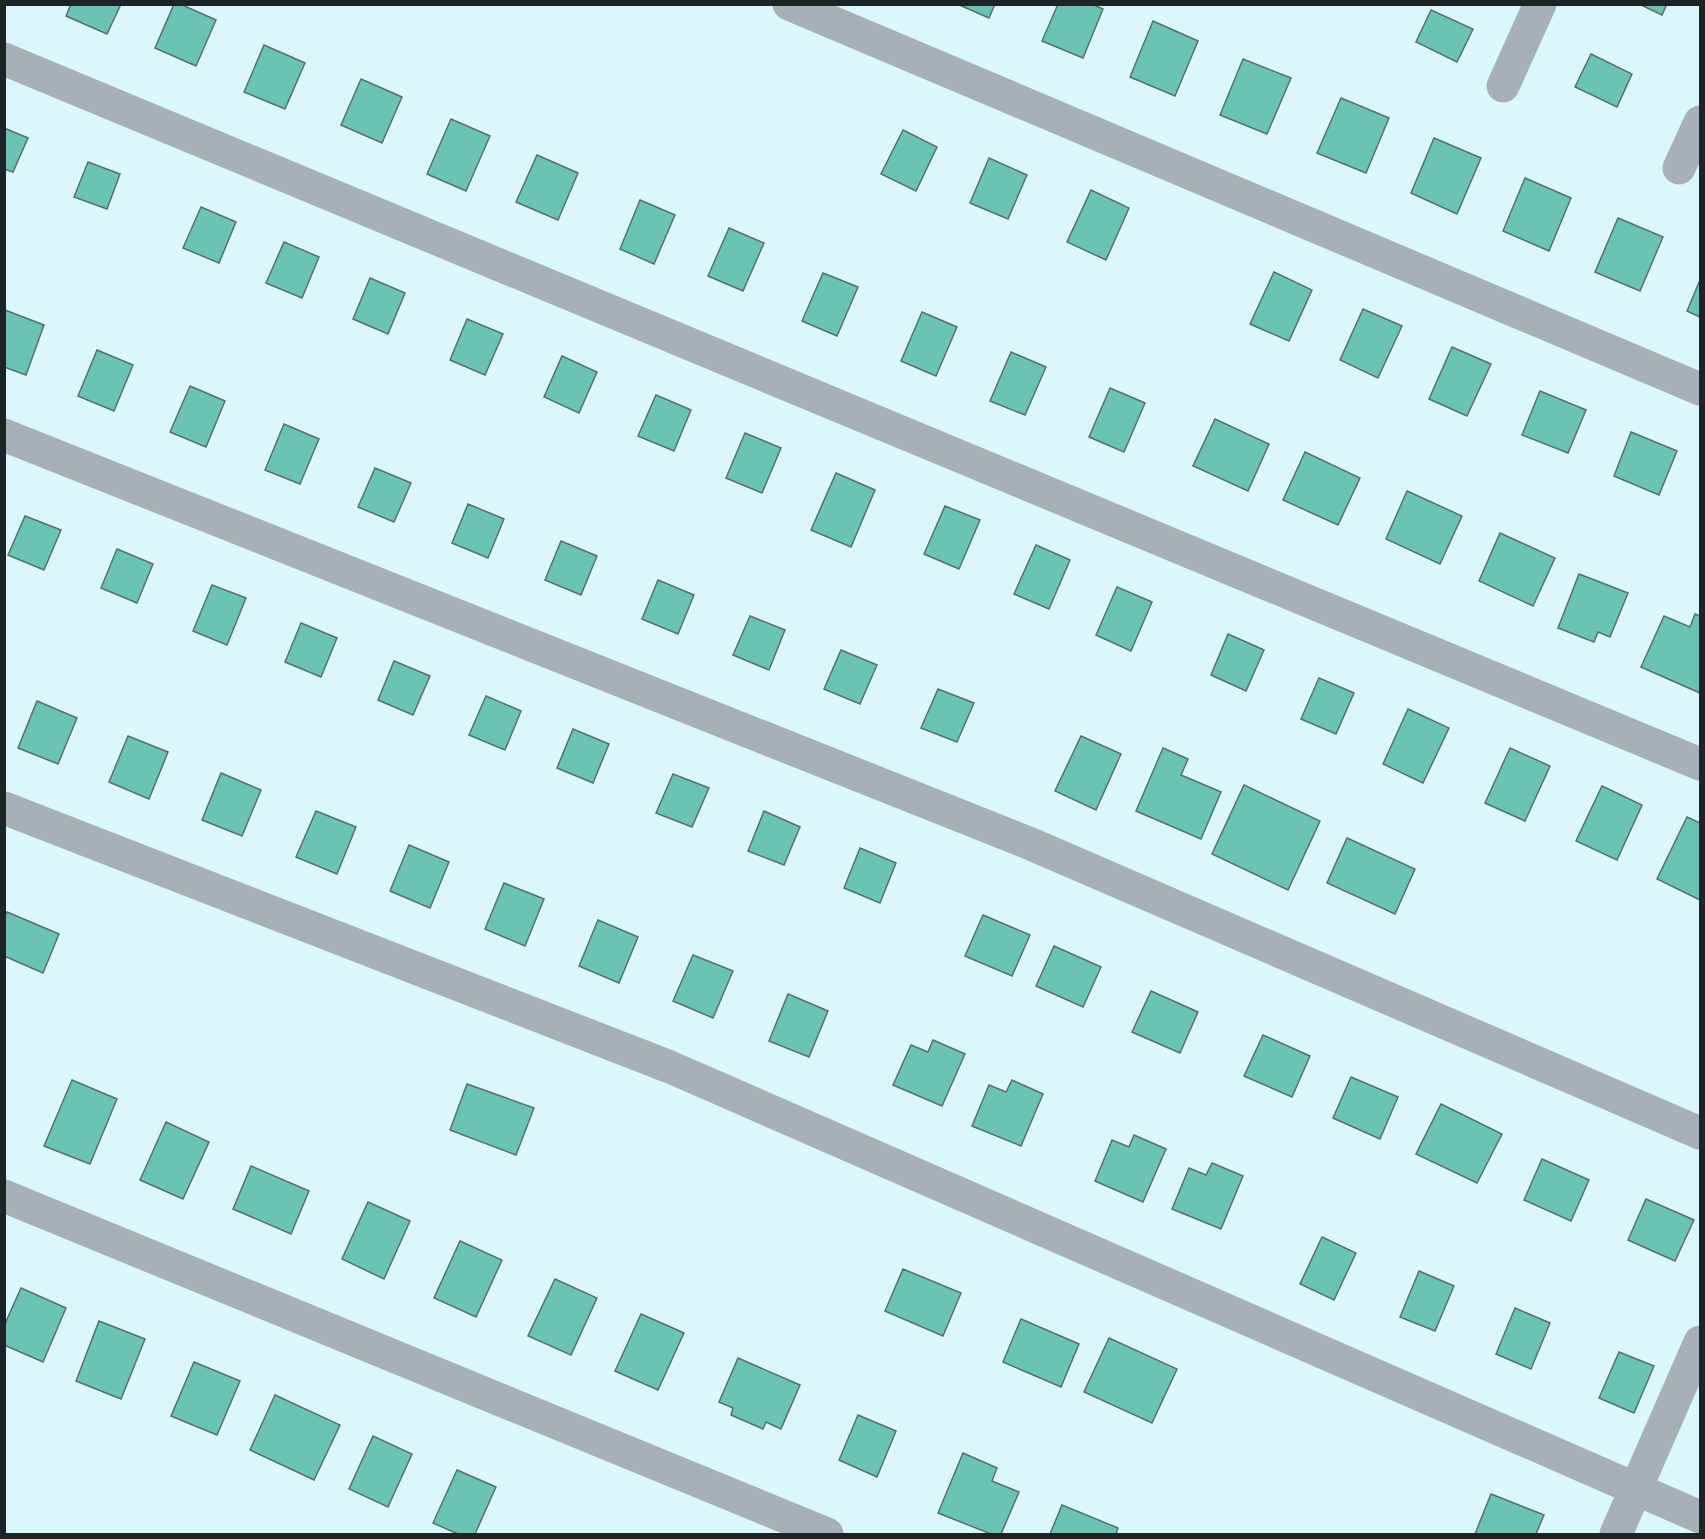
<svg xmlns="http://www.w3.org/2000/svg" width="1705" height="1539" viewBox="0 0 1705 1539" font-family="Manrope,sans-serif">
	<style>
		.building { fill: #6bc3b3; stroke: #58716c; stroke-width: 1.5 }
		.lines { fill: none; stroke-linecap: round; stroke-linejoin: round }
		.minor { stroke: #a7b0b7; stroke-width: 33 }
	</style>
	<rect width="100%" height="100%" fill="#daf7fc"/>
	<!-- building -->
	<g class="building">
		<path d="M71,4H121L107,34L66,16Z"/>
		<path d="M174,4H180L216,20L196,66L155,48Z"/>
		<path d="M957,4H995L989,18Z"/>
		<path d="M1058,4H1092L1103,9L1083,58L1042,41Z"/>
		<path d="M1639,4H1667L1662,15Z"/>
		<path d="M1431,10L1473,29L1457,62L1416,42Z"/>
		<path d="M1153,21L1198,41L1175,96L1130,77Z"/>
		<path d="M264,45L305,63L285,109L244,92Z"/>
		<path d="M1591,54L1632,74L1617,107L1575,87Z"/>
		<path d="M1243,59L1291,78L1267,134L1220,115Z"/>
		<path d="M361,79L402,97L382,143L341,125Z"/>
		<path d="M1341,98L1389,118L1366,173L1317,153Z"/>
		<path d="M451,119L490,136L466,191L427,174Z"/>
		<path d="M4,128L28,138L13,172L4,169Z"/>
		<path d="M903,130L937,147L916,191L881,174Z"/>
		<path d="M1434,138L1481,158L1457,214L1411,193Z"/>
		<path d="M537,155L578,173L558,220L516,202Z"/>
		<path d="M989,158L1027,175L1008,219L970,203Z"/>
		<path d="M88,162L120,174L107,209L74,197Z"/>
		<path d="M1525,178L1571,198L1549,251L1503,231Z"/>
		<path d="M1091,190L1129,208L1106,260L1067,242Z"/>
		<path d="M640,200L675,215L654,264L620,249Z"/>
		<path d="M201,207L236,222L219,263L183,248Z"/>
		<path d="M1618,218L1663,237L1640,291L1595,272Z"/>
		<path d="M729,228L764,243L743,291L708,276Z"/>
		<path d="M284,242L319,257L302,298L266,283Z"/>
		<path d="M1274,272L1312,290L1289,341L1250,324Z"/>
		<path d="M823,273L858,287L837,336L802,321Z"/>
		<path d="M370,278L405,293L388,334L353,319Z"/>
		<path d="M1700,280V317L1687,311Z"/>
		<path d="M1363,309L1402,326L1378,378L1340,360Z"/>
		<path d="M5,310L44,325L26,375L4,367Z"/>
		<path d="M922,312L957,327L936,376L901,361Z"/>
		<path d="M467,319L503,334L485,375L450,360Z"/>
		<path d="M1452,347L1491,364L1467,416L1429,399Z"/>
		<path d="M97,350L133,365L114,411L78,396Z"/>
		<path d="M1011,352L1046,367L1025,415L990,401Z"/>
		<path d="M562,356L597,372L579,413L544,397Z"/>
		<path d="M190,386L225,401L206,447L170,432Z"/>
		<path d="M1110,388L1145,403L1124,452L1089,437Z"/>
		<path d="M1540,391L1586,410L1568,453L1522,435Z"/>
		<path d="M656,395L691,410L674,451L638,436Z"/>
		<path d="M1215,419L1269,444L1248,491L1193,466Z"/>
		<path d="M284,424L319,439L300,484L265,470Z"/>
		<path d="M1631,432L1677,451L1659,495L1614,476Z"/>
		<path d="M745,433L781,448L762,493L726,478Z"/>
		<path d="M1305,452L1360,478L1338,525L1283,500Z"/>
		<path d="M375,468L411,483L394,522L358,507Z"/>
		<path d="M836,473L875,490L851,547L811,530Z"/>
		<path d="M1407,491L1462,516L1440,564L1386,539Z"/>
		<path d="M468,504L504,519L488,558L452,543Z"/>
		<path d="M945,506L980,520L959,569L924,554Z"/>
		<path d="M25,516L61,530L44,570L8,555Z"/>
		<path d="M1500,533L1555,558L1533,606L1479,581Z"/>
		<path d="M561,541L597,556L581,595L545,580Z"/>
		<path d="M1036,545L1070,560L1049,609L1014,594Z"/>
		<path d="M117,549L153,564L137,603L101,588Z"/>
		<path d="M1579,574L1628,593L1610,637L1598,632L1594,642L1558,628Z"/>
		<path d="M658,580L694,595L678,634L642,619Z"/>
		<path d="M212,585L246,598L227,645L193,631Z"/>
		<path d="M1117,587L1152,602L1131,651L1096,635Z"/>
		<path d="M1695,614L1700,616V693L1641,667L1664,616L1690,627Z"/>
		<path d="M750,616L785,630L769,670L733,655Z"/>
		<path d="M301,623L337,638L321,677L285,662Z"/>
		<path d="M1228,634L1264,650L1246,691L1211,675Z"/>
		<path d="M841,650L877,665L860,704L824,689Z"/>
		<path d="M394,661L430,676L413,715L378,700Z"/>
		<path d="M1319,678L1354,693L1336,734L1301,719Z"/>
		<path d="M938,689L974,703L957,742L921,728Z"/>
		<path d="M486,696L521,711L505,750L469,735Z"/>
		<path d="M37,701L77,718L58,764L18,748Z"/>
		<path d="M1408,709L1449,728L1423,783L1383,764Z"/>
		<path d="M573,729L609,744L593,783L557,768Z"/>
		<path d="M128,736L168,752L149,799L109,782Z"/>
		<path d="M1081,736L1121,754L1096,810L1055,791Z"/>
		<path d="M1163,748L1188,759L1181,775L1221,792L1201,839L1136,811Z"/>
		<path d="M1510,748L1550,766L1525,821L1485,803Z"/>
		<path d="M221,773L261,790L242,836L202,820Z"/>
		<path d="M673,774L709,788L692,827L656,813Z"/>
		<path d="M1244,785L1320,821L1288,890L1212,854Z"/>
		<path d="M1602,786L1642,805L1617,860L1576,841Z"/>
		<path d="M316,811L356,827L337,874L296,857Z"/>
		<path d="M764,811L800,827L784,865L748,851Z"/>
		<path d="M1687,817L1700,823V900L1657,879Z"/>
		<path d="M1347,838L1415,869L1395,914L1327,883Z"/>
		<path d="M409,845L449,862L430,908L390,891Z"/>
		<path d="M860,848L896,863L880,903L844,888Z"/>
		<path d="M504,883L544,899L525,946L485,929Z"/>
		<path d="M7,912L59,934L43,973L4,956V918Z"/>
		<path d="M983,915L1030,935L1012,976L965,956Z"/>
		<path d="M598,920L638,937L619,983L579,966Z"/>
		<path d="M1054,946L1101,967L1083,1007L1036,986Z"/>
		<path d="M693,955L733,971L713,1018L673,1001Z"/>
		<path d="M1151,991L1198,1012L1180,1053L1132,1032Z"/>
		<path d="M788,994L828,1011L809,1057L769,1041Z"/>
		<path d="M1263,1035L1310,1056L1292,1097L1244,1076Z"/>
		<path d="M933,1040L965,1054L942,1106L893,1085L911,1045L928,1052Z"/>
		<path d="M1351,1077L1398,1097L1380,1139L1333,1118Z"/>
		<path d="M72,1080L117,1099L90,1164L44,1146Z"/>
		<path d="M1012,1080L1043,1094L1021,1146L972,1126L989,1085L1006,1092Z"/>
		<path d="M467,1084L534,1108L516,1155L450,1130Z"/>
		<path d="M1441,1104L1502,1134L1477,1183L1416,1154Z"/>
		<path d="M166,1122L209,1142L183,1199L140,1180Z"/>
		<path d="M1134,1135L1166,1149L1143,1202L1095,1181L1112,1140L1129,1147Z"/>
		<path d="M1542,1159L1589,1180L1571,1221L1524,1200Z"/>
		<path d="M1212,1163L1243,1176L1221,1229L1172,1209L1189,1168L1206,1175Z"/>
		<path d="M251,1166L309,1191L291,1234L233,1209Z"/>
		<path d="M1646,1199L1694,1220L1675,1261L1628,1240Z"/>
		<path d="M368,1202L410,1221L384,1279L342,1259Z"/>
		<path d="M1322,1237L1356,1253L1334,1300L1300,1284Z"/>
		<path d="M460,1241L502,1260L476,1317L434,1298Z"/>
		<path d="M903,1269L961,1293L943,1336L885,1311Z"/>
		<path d="M1419,1271L1454,1286L1435,1331L1400,1317Z"/>
		<path d="M555,1279L597,1298L571,1355L528,1336Z"/>
		<path d="M21,1288L66,1308L43,1362L4,1345V1326Z"/>
		<path d="M1515,1308L1550,1323L1531,1369L1496,1354Z"/>
		<path d="M641,1314L684,1333L658,1390L615,1371Z"/>
		<path d="M1021,1319L1079,1344L1061,1387L1003,1362Z"/>
		<path d="M99,1321L145,1339L121,1399L76,1381Z"/>
		<path d="M1109,1338L1177,1369L1152,1423L1084,1392Z"/>
		<path d="M1619,1352L1654,1366L1634,1413L1599,1398Z"/>
		<path d="M738,1358L800,1385L781,1429L766,1422L763,1429L731,1415L733,1408L719,1402Z"/>
		<path d="M194,1362L240,1381L217,1435L171,1416Z"/>
		<path d="M275,1395L340,1425L314,1480L250,1450Z"/>
		<path d="M858,1415L896,1431L877,1477L839,1460Z"/>
		<path d="M373,1436L412,1454L388,1507L349,1489Z"/>
		<path d="M963,1453L997,1468L992,1481L1019,1492L1001,1534H991L938,1513Z"/>
		<path d="M457,1470L496,1487L475,1534H458L433,1523Z"/>
		<path d="M1491,1494L1544,1515L1536,1534H1475Z"/>
		<path d="M1062,1505L1118,1528L1116,1534H1050Z"/>
	</g>
	<g class="lines">
		<!-- minor -->
		<g class="minor">
			<path d="M789,4L1700,389"/>
			<path d="M4,59L1700,764"/>
			<path d="M1503,86L1540,4"/>
			<path d="M1679,168L1700,122"/>
			<path d="M4,435L1031,844L1700,1133"/>
			<path d="M4,808L670,1067L1700,1517"/>
			<path d="M4,1196L827,1534"/>
			<path d="M1616,1534L1700,1342"/>
		</g>
	</g>
	<!-- border -->
	<rect width="1705" height="1539" fill="none" stroke="#1b2527" stroke-width="12"/>
</svg>
